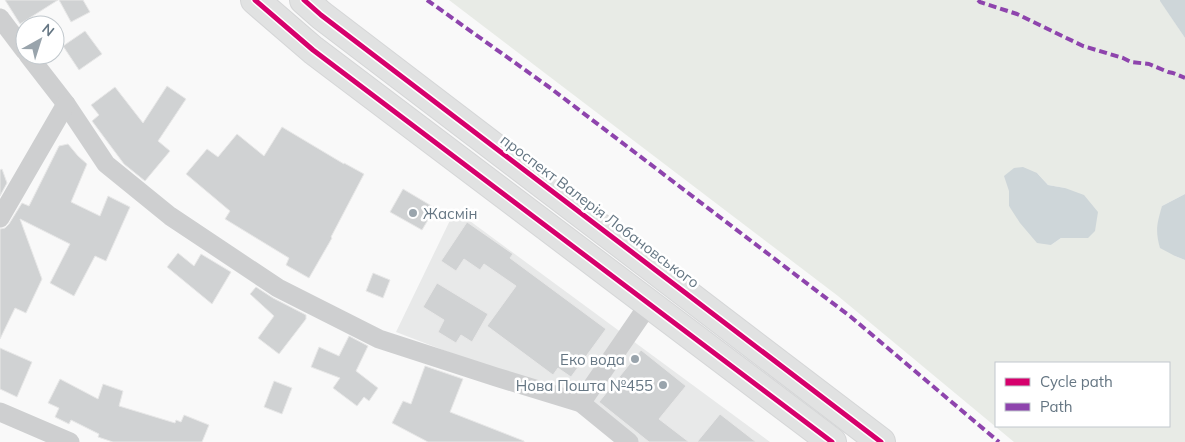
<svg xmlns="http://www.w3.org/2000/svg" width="1185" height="442" viewBox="0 0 1185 442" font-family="Mulish,sans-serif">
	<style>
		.built { fill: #e8e9e9 }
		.green { fill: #e8ebe6; fill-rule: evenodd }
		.water { fill: #ced6d9 }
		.building { fill: #d0d2d3; stroke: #e8e8e8 }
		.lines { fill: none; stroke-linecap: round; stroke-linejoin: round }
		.primary-casing { stroke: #d5d6d7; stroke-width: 30 }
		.street { stroke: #cecfd0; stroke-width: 19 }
		.primary { stroke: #e1e2e2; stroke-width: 28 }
		.quiet { stroke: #8e44ad; stroke-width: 4; stroke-dasharray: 8 4; stroke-linecap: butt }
		.cycleway-casing { stroke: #fff; stroke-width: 8 }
		.cycleway { stroke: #d6006c; stroke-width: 5 }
		.poi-dot { fill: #99a4ac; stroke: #fff; stroke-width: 2 }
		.labels { text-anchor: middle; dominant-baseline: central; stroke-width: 5; stroke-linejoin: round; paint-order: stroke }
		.street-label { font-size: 15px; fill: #657683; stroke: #fff }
		.poi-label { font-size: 15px; fill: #657683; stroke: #fff; text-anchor: end }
	</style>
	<rect width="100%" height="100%" fill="#f9f9f9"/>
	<!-- built -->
	<path class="built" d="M455,210L770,442H629L581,403L396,332Z"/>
	<!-- green -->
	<path class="green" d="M449,0H1160L1185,38V194L1162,206L1175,256L1185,260V442H1014L838,296ZM1037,173L1048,185L1065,188L1088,238H1061L1051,245L1009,206V191ZM996,363H1169V426H996Z"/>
	<!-- water -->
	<g class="water">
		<path d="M1160,0H1185V38L1160,1Z"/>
		<path d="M1023,167L1037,173L1048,185L1065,188L1084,195L1098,212L1095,231L1088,238H1061L1051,245L1037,243L1020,223L1009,206V191L1004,176L1014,168Z"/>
		<path d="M1185,194V260L1175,256L1160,248C1155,230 1157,224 1162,206Z"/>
	</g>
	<!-- building -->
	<g class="building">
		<path d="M5,0H58L20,24Z"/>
		<path d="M59,0H83L90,12L71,22Z"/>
		<path d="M85,31L102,54L79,70L63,46Z"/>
		<path d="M167,86L186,99L158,141L170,151L145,181L124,164L92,121L99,115L91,105L115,87L143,123Z"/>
		<path d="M282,127L344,164V163L364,174L331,237L332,238L309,278L286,265L289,258L225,219L230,211L186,174L207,149L218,157L237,134L264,156Z"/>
		<path d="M68,144L78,156L87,164L71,202L100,216L108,196L130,207L106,261L95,256L74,296L50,283L70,244L20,219L42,279L26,313L15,308L0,339V229L5,228L9,224L22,203L29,206L59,146Z"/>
		<path d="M2,169L7,183L0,196V170Z"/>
		<path d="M403,189L435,208L422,230L390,212Z"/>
		<path d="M467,222L513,254L510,258L606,329L571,377L558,368L553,375L487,326L516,286L484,264L480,270L464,259L456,271L441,261Z"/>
		<path d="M178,253L194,266L201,254L231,272L212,304L167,267Z"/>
		<path d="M373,273L390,280L383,298L366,291Z"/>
		<path d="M437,283L488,314L472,342L461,335L456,343L438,332L444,320L423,307Z"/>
		<path d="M256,287L273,298L306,315V319L279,354L258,338L274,316L250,294Z"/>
		<path d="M349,336L368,346L356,371L378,388L369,401L364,397L357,406L333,388L340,378L311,367L319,347L339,356Z"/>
		<path d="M0,348L32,362L17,397L0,389Z"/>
		<path d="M641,350L686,386L659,419L689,442H649L599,402Z"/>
		<path d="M425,366L463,379L450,412L524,441V442H428L392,423L403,401L411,404Z"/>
		<path d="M60,379L98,399L103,384L123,391L119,406L175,423L176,420L181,422L184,415L209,425L202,442H113L98,437L99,434L71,420L69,424L55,417L59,408L48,403Z"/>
		<path d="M274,381L292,388L282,414L264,407Z"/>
		<path d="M720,414L756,442H697Z"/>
	</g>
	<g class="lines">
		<!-- primary casing -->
		<g class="primary-casing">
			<g id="primary">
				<path d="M255,0L313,50L832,442"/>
				<path d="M304,0L321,15L881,442"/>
			</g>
		</g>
		<!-- street -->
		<g class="street">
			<path d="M0,18L25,51"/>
			<path d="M28,55L66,104L106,164L170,216L278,288L379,339L496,377L581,403L629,442"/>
			<path d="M0,218L66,104"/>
			<path d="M581,403L649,304"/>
			<path d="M0,412L70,442"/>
		</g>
		<!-- primary -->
		<use href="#primary" class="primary"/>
		<!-- quiet -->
		<g class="quiet">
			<path d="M427,0L549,87L851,317L999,442"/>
			<path d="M978,0L980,2L1017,14L1083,46L1123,58L1131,62L1149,64L1168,72L1173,73L1185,78"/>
		</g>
		<!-- cycleway casing -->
		<g class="cycleway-casing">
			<g id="cycleway">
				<path d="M255,0L313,50L832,442"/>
				<path d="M304,0L321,15L881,442"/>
			</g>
		</g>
		<!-- cycleway -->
		<use href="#cycleway" class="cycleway"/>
	</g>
	<!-- markers -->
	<g class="poi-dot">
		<circle cx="413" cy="213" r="5"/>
		<circle cx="635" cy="359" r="5"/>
		<circle cx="663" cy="385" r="5"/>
	</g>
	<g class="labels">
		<!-- street labels -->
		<g class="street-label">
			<text transform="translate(600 211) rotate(37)">проспект Валерія Лобановського</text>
		</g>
		<!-- poi labels -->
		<g class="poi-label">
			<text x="423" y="213" text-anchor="start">Жасмін</text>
			<text x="625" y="359">Еко вода</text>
			<text x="653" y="385">Нова Пошта №455</text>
		</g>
	</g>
	<!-- legend -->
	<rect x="995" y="362" width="175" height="65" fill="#ffffff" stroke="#c1c8cd"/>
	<rect x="1005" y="378" width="25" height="8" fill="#d6006c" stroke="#c1c8cd"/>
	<text x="1040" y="387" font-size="15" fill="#657683">Cycle path</text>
	<rect x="1005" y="403" width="25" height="8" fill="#8e44ad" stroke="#c1c8cd"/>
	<text x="1040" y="412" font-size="15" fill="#657683">Path</text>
	<!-- north arrow -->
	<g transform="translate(40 40) rotate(39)"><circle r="24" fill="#ffffff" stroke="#c1c8cd"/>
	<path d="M0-4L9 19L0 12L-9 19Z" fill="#99a4ac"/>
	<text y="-8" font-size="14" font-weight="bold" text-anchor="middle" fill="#657683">N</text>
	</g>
</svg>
